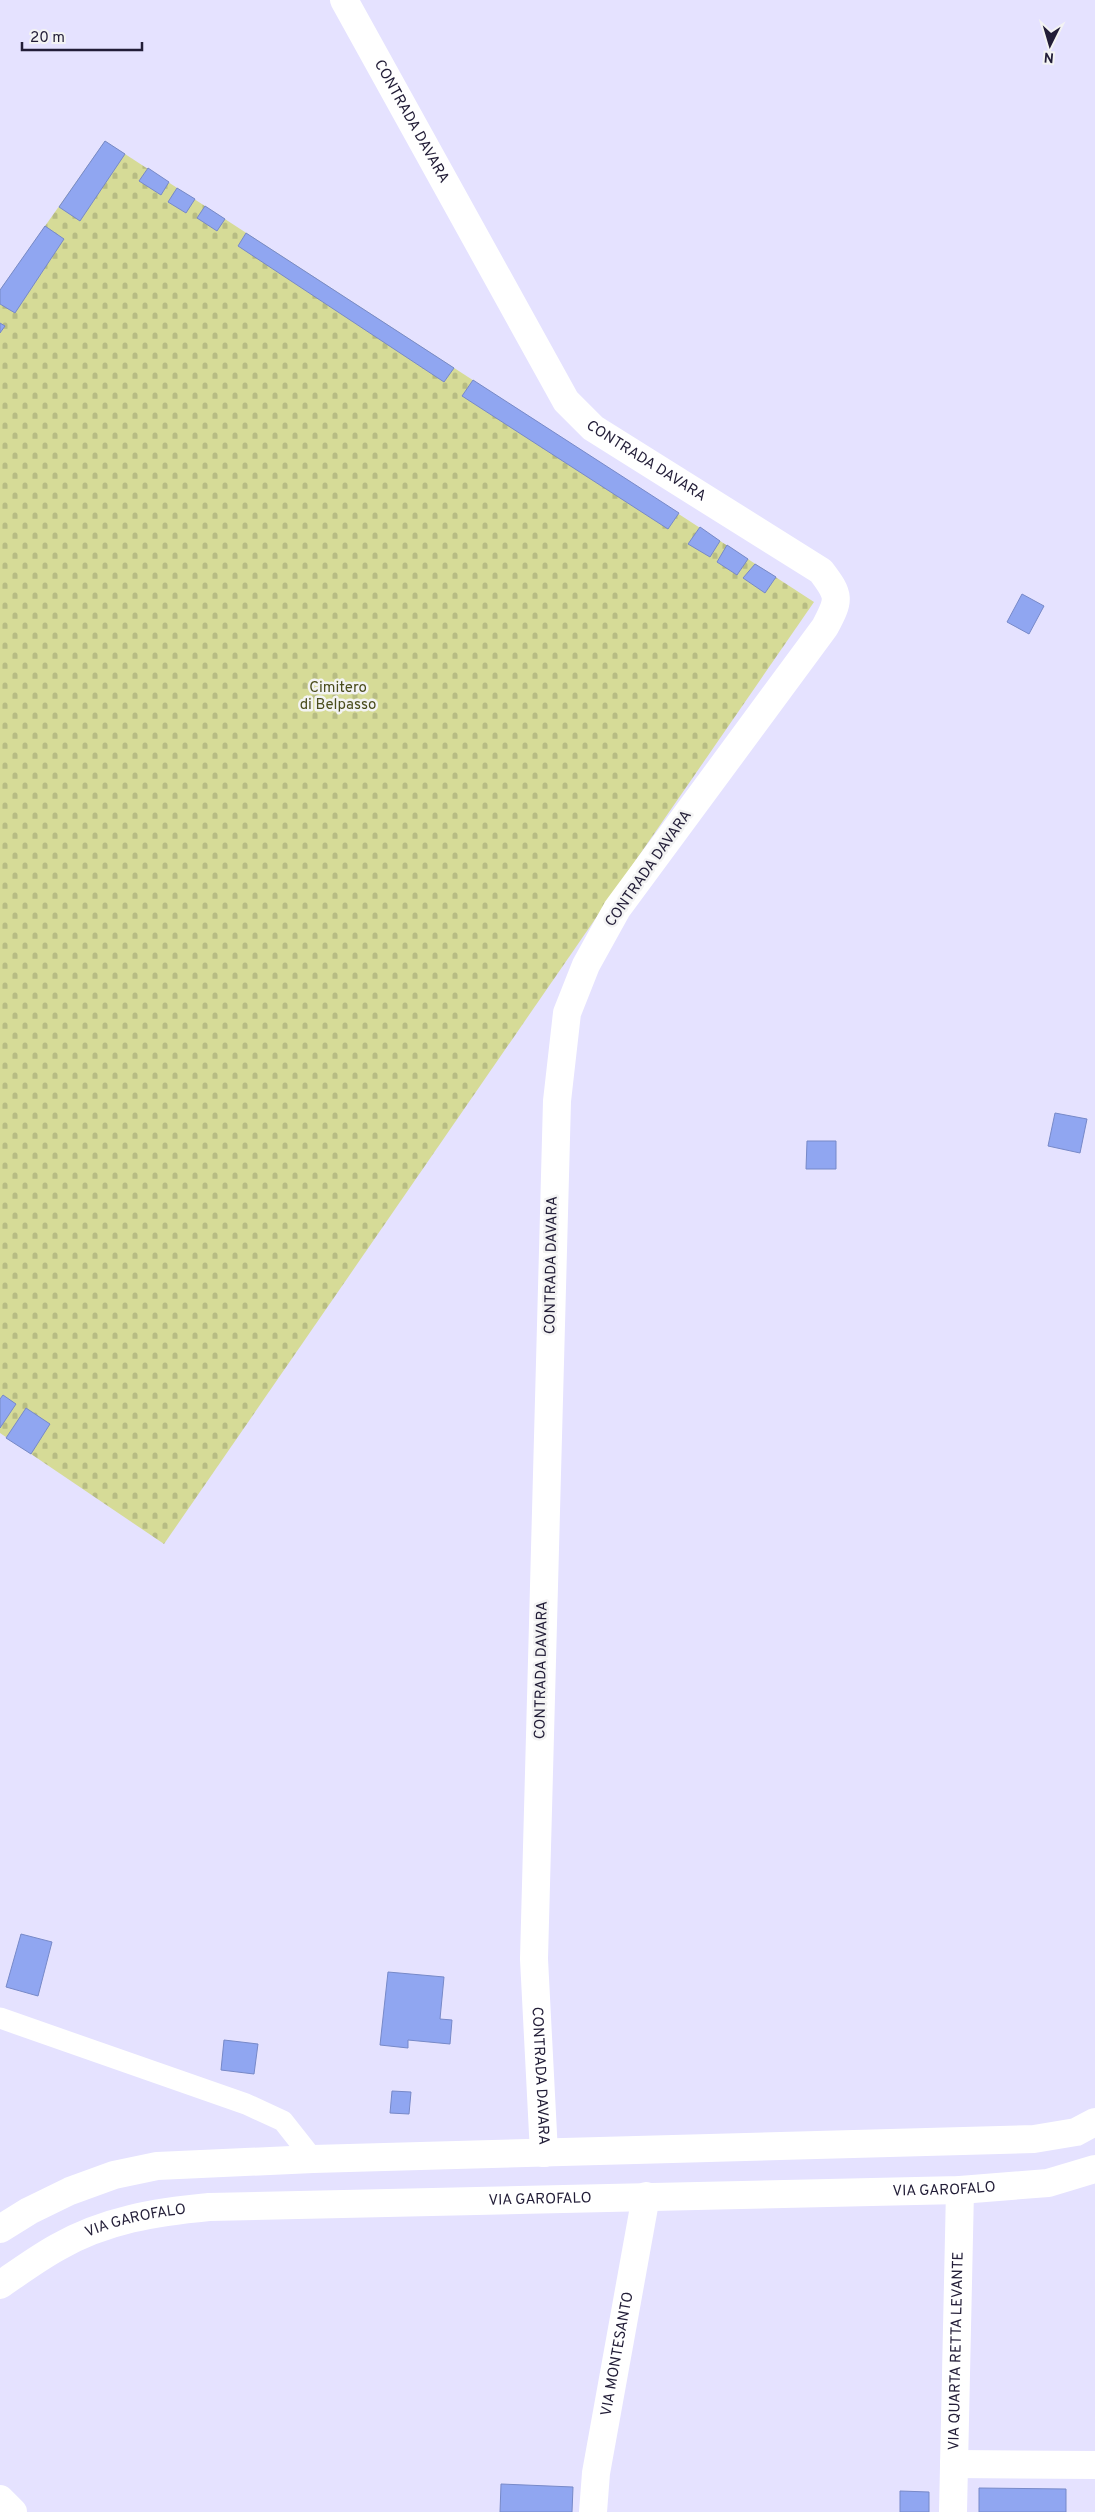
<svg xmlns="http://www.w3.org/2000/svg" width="1095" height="2512" viewBox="0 0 1095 2512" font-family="Overpass,sans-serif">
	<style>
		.cemetery { fill: url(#cemetery-stones) }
		.building { fill: #90a6f1; stroke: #7789c8 }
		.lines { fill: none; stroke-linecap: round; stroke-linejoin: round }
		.service { stroke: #fff; stroke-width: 21 }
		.minor { stroke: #fff; stroke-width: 28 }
		.tertiary { stroke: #fff; stroke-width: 28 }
		.secondary { stroke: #fff; stroke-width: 28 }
		.labels { text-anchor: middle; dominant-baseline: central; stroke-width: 5; stroke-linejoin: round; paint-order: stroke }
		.street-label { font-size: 15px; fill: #221d37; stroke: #f3f3f3 }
		.park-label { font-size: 15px; fill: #4a4c1c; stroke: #f3f3f3 }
	</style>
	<defs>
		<pattern id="cemetery-stones" width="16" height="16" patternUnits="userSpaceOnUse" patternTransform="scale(1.25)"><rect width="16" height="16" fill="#d6db97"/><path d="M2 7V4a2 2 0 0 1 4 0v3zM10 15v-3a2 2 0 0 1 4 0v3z" fill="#b7bc83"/></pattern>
	</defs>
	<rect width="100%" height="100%" fill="#e5e2ff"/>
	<!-- cemetery -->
	<path class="cemetery" d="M105,141L814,602L164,1544L0,1433V290Z"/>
	<!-- building -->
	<g class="building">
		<path d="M105,141L125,154L80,221L59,207Z"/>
		<path d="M148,168L169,182L161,195L139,181Z"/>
		<path d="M177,188L195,199L186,213L168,202Z"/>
		<path d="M205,206L225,219L217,231L197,218Z"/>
		<path d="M45,226L64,239L15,313L0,304V290Z"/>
		<path d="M246,233L454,368L444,382L238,246Z"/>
		<path d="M0,323L5,326L0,333Z"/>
		<path d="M473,380L679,513L668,529L462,396Z"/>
		<path d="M700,527L720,541L710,557L688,544Z"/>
		<path d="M727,545L748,559L737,575L717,562Z"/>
		<path d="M755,564L776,577L765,593L743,578Z"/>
		<path d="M1022,594L1044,606L1029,634L1007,622Z"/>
		<path d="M1055,1113L1087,1119L1080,1153L1048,1146Z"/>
		<path d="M807,1141H836V1169H806Z"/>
		<path d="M3,1395L16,1404L0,1428V1399Z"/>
		<path d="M26,1408L50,1424L31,1454L6,1438Z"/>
		<path d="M21,1934L52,1942L38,1996L6,1987Z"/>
		<path d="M388,1972L444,1977L440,2019L452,2020L450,2044L408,2040V2048L380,2045Z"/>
		<path d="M224,2040L258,2044L254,2074L221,2070Z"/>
		<path d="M392,2091L411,2092L409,2114L390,2113Z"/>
		<path d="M501,2484L573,2487L572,2512H500Z"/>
		<path d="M979,2488L1066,2489V2512H979Z"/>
		<path d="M900,2491L929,2492V2512H900Z"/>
	</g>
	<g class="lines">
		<!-- service -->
		<path class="service" d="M0,2018L246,2104L283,2121L313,2159"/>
		<!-- minor -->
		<g class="minor">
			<path id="s1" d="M344,0L566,401L593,428L821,571C840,596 840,599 825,627L617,909L586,965L567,1013L557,1101L534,1959L544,2153"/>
			<path d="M954,2464L1095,2465"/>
			<path id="s2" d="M593,2512L596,2473L646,2196"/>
			<path id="s3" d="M953,2512L960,2190"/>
		</g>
		<!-- tertiary -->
		<path class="tertiary" d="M0,2499L13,2512"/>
		<!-- secondary -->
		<g class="secondary">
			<path d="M0,2229L29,2211L70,2191L114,2175L157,2166L313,2159L1034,2139L1076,2132L1095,2122"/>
			<path id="s4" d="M0,2285C19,2272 38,2258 58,2247C105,2220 156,2212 209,2207L960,2190L1048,2183L1095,2169"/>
		</g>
	</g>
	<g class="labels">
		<!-- street labels -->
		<g class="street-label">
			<text stroke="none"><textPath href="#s1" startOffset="139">CONTRADA DAVARA</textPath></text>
			<text stroke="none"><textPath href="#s1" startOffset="559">CONTRADA DAVARA</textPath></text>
			<text transform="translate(649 869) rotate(-55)">CONTRADA DAVARA</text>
			<text transform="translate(552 1265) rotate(-89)">CONTRADA DAVARA</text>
			<text transform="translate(542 1670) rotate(-89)">CONTRADA DAVARA</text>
			<text stroke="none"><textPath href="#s1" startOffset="2358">CONTRADA DAVARA</textPath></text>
			<text stroke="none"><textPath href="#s4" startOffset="962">VIA GAROFALO</textPath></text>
			<text stroke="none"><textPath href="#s4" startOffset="558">VIA GAROFALO</textPath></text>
			<text stroke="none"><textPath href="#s4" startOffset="152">VIA GAROFALO</textPath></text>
			<text stroke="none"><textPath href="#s3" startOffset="161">VIA QUARTA RETTA LEVANTE</textPath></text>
			<text stroke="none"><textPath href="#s2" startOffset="160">VIA MONTESANTO</textPath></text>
		</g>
		<!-- park labels -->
		<g class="park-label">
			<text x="338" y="688">Cimitero<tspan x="338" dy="17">di Belpasso</tspan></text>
		</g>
	</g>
	<!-- north arrow -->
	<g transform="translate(1050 45) rotate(185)" stroke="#f3f3f3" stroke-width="4" paint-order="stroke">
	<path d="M0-4L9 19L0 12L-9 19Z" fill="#221d37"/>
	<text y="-8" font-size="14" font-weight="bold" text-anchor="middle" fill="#221d37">N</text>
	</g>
	<!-- scale -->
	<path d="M22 42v8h120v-8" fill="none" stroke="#221d37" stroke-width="2.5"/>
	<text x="30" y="42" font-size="15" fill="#221d37" stroke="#f3f3f3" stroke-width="4" paint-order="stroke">20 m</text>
</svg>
